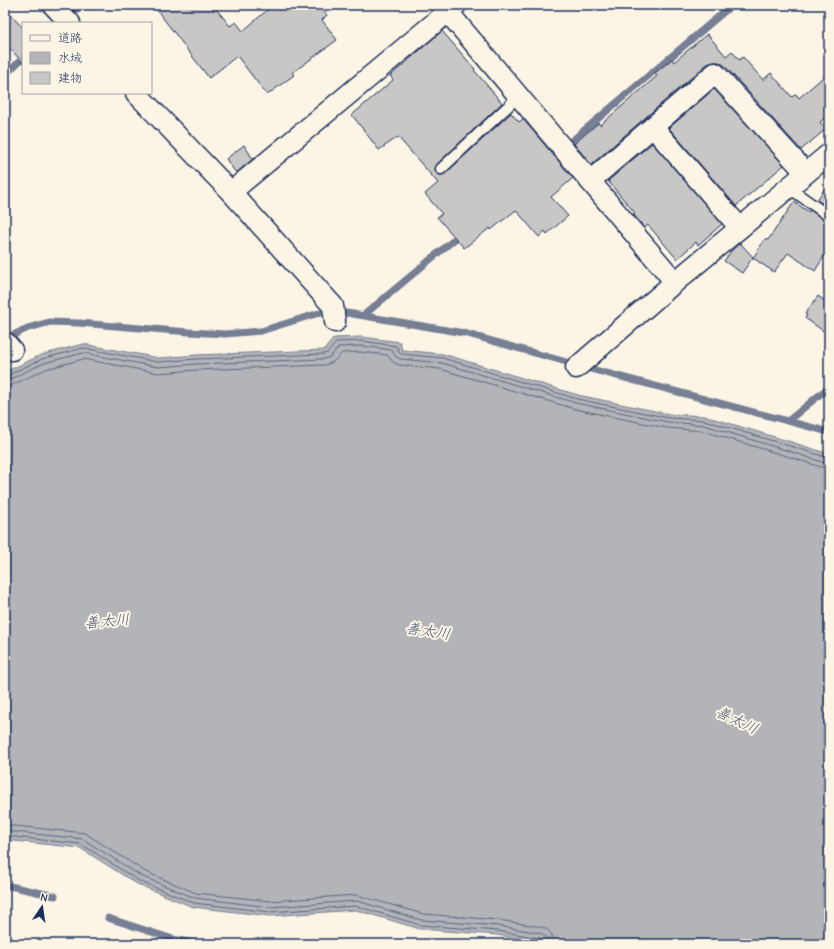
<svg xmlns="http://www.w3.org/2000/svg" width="834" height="949" viewBox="0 0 834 949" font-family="'Comic Neue','Klee One',sans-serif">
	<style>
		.water { fill: #b2b4b8; stroke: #767f94 }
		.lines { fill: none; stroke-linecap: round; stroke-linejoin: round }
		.shore { stroke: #576482; stroke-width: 1 }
		.stream { stroke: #767f94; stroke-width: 7 }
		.building { fill: #c8c7c6; stroke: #1b2f5e }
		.lane-casing { stroke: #1b2f5e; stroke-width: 13 }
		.street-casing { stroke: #1b2f5e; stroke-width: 23 }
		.lane { stroke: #fcf5e5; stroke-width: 10 }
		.street { stroke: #fcf5e5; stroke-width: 20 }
		.labels { text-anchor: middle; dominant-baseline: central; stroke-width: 4; stroke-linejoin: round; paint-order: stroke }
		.water-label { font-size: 15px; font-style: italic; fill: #485779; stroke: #fcf5e5 }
	</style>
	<rect width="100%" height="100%" fill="#fcf5e5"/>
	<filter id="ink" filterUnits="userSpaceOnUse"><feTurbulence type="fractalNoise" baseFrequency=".025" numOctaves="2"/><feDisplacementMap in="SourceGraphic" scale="8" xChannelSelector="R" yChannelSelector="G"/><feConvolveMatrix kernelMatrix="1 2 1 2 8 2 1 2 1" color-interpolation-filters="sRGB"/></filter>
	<g filter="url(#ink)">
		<!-- water -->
		<path class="water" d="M362,337L400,342L402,350L443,354L578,395L669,414L705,416L798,444L829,454V944H549L497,935L420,929L356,910L270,916L193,907L137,884L80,848L5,840V372L41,355L83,344L159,358L196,355L324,350L334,338Z"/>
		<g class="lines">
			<!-- shore -->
			<g class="shore">
				<path d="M5,375H8L42,359L83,348L158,362L197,359L324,354L327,353L337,342L362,341L396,346C399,348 397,352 401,354L443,358L577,399L669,418L704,420L829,458"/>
				<path d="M5,380L10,379L44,363L83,353L158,367L197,364L324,359L330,357L339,347L362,346L392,350L395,356L400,359L442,363L576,403L668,422L704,425L795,453L825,463H829"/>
				<path d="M5,386L12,385L46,369L83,359L158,373L197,370L325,365L333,362L342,353L361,352L387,355L393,362L399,365L440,369L575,409L667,428L703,431L793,458L824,468L829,469"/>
				<path d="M5,825L85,833L144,871L196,893L270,901L357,895L423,914L499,920L542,927C550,930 554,936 554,944"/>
				<path d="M5,831L83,839L141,876L195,898L270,907L357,901L421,920L499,926L540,933C545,935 548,939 548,944"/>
				<path d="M5,836L81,844L139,881L194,903L270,912L356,906L420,925L498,931L540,938L542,940L543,944"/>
			</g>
			<!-- stream -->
			<g class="stream">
				<path d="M73,13L82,5"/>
				<path d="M5,75L23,58"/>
				<path d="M568,144L732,5"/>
				<path d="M347,313L464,333L570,363"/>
				<path d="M364,315L462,233"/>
				<path d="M7,338L28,328L50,322L79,323L189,332L225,334L261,331L319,313"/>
				<path d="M591,369L829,432"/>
				<path d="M788,421L829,387"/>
				<path d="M5,885L55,896"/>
				<path d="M108,918L173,939L199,944"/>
			</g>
		</g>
		<!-- building -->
		<g class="building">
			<path d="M153,5H213L230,26L236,22L243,31L273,5H318L327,15L322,20L337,40L292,73L294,75L267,95L237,56L209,78Z"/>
			<path d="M5,9L23,28V63L5,43Z"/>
			<path d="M442,31L475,69L474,70L502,103L437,164L435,168V171L437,174L440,175H443L445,174L511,113L519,122L523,119L573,178L551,197L568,216L547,234L545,231L539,237L516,210L491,230L490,228L464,248L437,217L442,214L425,194L438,183L398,137L379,150L352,115L393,80L390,76Z"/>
			<path d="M707,34L726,56L732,51L739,60L743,57L763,80L771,73L792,97L796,94L799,98L829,72V114L820,122L826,129L801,150L724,65L719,62H713L707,64L593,163L592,162L590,163L574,144L598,123L600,125L657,76L655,73L672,59L674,62Z"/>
			<path d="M714,89L784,165L736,206L669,128Z"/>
			<path d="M652,143L722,224L698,245L696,242L677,259L648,225L645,228L633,214L635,213L608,181Z"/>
			<path d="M244,145L253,159L236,173L226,159Z"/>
			<path d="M829,182V208L817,200Z"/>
			<path d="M794,202L809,212L810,210L825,221L829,222V248L815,271L788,253L774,272L753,258L765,239L768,240Z"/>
			<path d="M740,243L753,257L742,273L724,261L731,251Z"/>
			<path d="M818,296L829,304V335L805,318L807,315L805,314Z"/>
		</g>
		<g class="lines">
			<!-- lane casing -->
			<g class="lane-casing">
				<g id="lane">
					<path d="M441,169L519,96"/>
					<path d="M789,188L829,216"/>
				</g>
			</g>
			<!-- street casing -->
			<g class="street-casing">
				<g id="street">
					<path d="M53,5L70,23"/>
					<path d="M442,5L675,282"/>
					<path d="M136,93L231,192L333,306L335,322"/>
					<path d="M653,127L740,228"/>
					<path d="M590,181L715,73L806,173"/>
					<path d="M231,192L456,5"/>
					<path d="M5,342L12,350"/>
					<path d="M576,368L675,282L829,154"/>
				</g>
			</g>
			<!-- lane -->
			<use href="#lane" class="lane"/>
			<!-- street -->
			<use href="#street" class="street"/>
		</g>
	</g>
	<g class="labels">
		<!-- water labels -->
		<g class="water-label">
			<text transform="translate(107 621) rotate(-5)">善太川</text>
			<text transform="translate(428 631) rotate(9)">善太川</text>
			<text transform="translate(737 720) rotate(26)">善太川</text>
		</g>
	</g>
	<!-- margin -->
	<rect width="834" height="949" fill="none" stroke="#fcf5e5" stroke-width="20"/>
	<rect x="10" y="10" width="814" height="929" fill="none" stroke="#1b2f5e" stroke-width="1.5" filter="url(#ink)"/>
	<!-- legend -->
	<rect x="22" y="22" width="130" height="72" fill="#fcf5e5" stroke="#a2a6af"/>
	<rect x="30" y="35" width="20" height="6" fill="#fcf5e5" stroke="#a2a6af"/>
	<text x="58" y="42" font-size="12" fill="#1b2f5e">道路</text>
	<rect x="30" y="52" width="20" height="12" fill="#b2b4b8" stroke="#a2a6af"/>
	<text x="58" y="62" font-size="12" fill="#1b2f5e">水域</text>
	<rect x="30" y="72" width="20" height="12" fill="#c8c7c6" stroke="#a2a6af"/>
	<text x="58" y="82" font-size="12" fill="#1b2f5e">建物</text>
	<!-- north arrow -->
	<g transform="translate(42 907) rotate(13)" stroke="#fcf5e5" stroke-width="3" paint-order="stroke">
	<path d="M0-3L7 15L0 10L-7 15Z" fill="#1b2f5e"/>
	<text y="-6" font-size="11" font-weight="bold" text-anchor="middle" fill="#1b2f5e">N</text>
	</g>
</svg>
